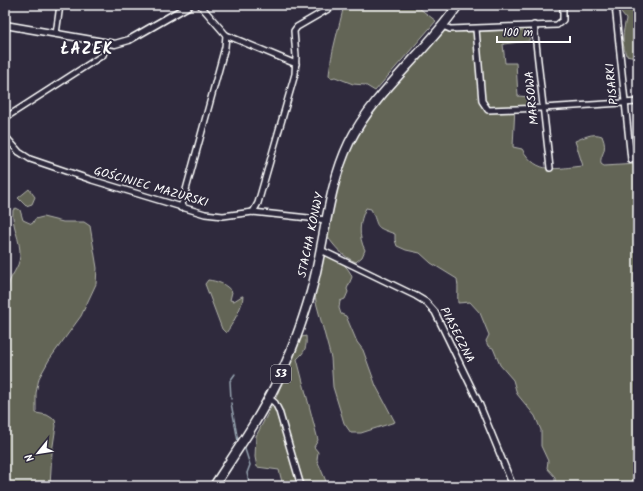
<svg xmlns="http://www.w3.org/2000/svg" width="643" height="491" viewBox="0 0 643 491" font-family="Kalam,sans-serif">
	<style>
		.green { fill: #636557; stroke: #b1b2ab }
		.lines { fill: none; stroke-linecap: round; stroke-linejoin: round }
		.stream { stroke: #95a3af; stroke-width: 1.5 }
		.minor-casing { stroke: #fff; stroke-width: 8 }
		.tertiary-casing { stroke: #fff; stroke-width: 9 }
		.primary-casing { stroke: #fff; stroke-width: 11 }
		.minor { stroke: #2f2a3d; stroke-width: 5 }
		.tertiary { stroke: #2f2a3d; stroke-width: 6 }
		.primary { stroke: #2f2a3d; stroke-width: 8 }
		.labels { text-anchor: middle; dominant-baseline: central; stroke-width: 3.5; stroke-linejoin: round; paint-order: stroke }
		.shield { fill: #2f2a3d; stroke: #c1bfc5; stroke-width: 1 }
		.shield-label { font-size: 11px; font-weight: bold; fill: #fff }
		.street-label { font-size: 12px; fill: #fff; stroke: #2f2a3d }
		.district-label { font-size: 16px; font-weight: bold; letter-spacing: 1px; fill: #fff; stroke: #2f2a3d }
	</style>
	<rect width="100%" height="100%" fill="#2f2a3d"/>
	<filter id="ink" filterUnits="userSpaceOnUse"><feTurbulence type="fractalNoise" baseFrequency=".025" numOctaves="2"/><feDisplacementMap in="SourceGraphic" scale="8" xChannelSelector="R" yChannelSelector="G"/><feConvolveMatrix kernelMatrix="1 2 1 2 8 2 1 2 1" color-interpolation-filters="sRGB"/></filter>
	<g filter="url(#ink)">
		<!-- green -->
		<g class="green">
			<path d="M344,5H415L436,21L375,91L365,85L353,84L335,77L331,78L329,75C331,52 339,28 344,5Z"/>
			<path d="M627,5H638V57H636L626,55C621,40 623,33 626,19L621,13Z"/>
			<path d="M526,29L530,33L529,41L503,44L505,63H516L518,96L530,97L531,105L515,106L513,147L522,149C538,176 556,168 583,166L575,141C583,138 592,132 602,136C609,152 599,154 601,164L604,166L638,164V486H552L555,484V477L547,468L548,461L541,446V430L535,416L517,394L513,380L500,365L493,348L488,346L486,341L489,335L480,313L470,302L458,303C457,294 459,288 457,279L431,263L420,253L406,250L397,246L395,240V234C372,226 380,228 371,209L366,208C359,221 358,237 365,250L362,257L356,262C343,257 335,247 327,236L340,172L351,146L368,118L386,96L445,31L472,32Z"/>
			<path d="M29,189L35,197L32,204L26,206L18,198Z"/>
			<path d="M16,208L20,210L23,220L32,224L35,219L43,217L63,222H84L90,226L97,268L96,284L81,316L49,360L39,378L36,393V413L47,415L55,420L56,426L52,452L50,486H5V327C8,318 4,311 5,303C6,298 7,292 8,287C10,275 19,269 20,256C21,240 11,225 13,210Z"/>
			<path d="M323,256C335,256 349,266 352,277L347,289L348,292L345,299L340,301L339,308L341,314L346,316L357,342L363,350L376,386L395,422L361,433H351L344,423L333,387L331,358L316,302L315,293Z"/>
			<path d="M208,280C217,281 226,284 232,292L230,300L234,301L242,296H243C243,306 232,325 226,333L222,329L205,284Z"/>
			<path d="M306,336C307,347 305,352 297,359L318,440L314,447L318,452L317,460L328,486H283L279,470L257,467L255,457L256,436L276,398L297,343L302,337Z"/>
		</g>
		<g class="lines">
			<!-- stream -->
			<g class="stream">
				<path d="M231,399L230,381L235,374"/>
				<path d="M231,403L238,441"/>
				<path d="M244,446L250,465L247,473L250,486"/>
			</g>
			<!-- minor casing -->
			<g class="minor-casing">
				<g id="minor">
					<path d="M200,5L226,35L296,64"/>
					<path d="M615,5L631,160"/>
					<path d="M534,25L550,168"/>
					<path d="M443,26L450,29L557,25L563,20V5"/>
					<path d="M476,29L482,101L488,110L543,108L638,102"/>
					<path d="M56,34L60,5"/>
					<path d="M5,118L103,55L107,43"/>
					<path d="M5,136L19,152L30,159L92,180L205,214L223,216L253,212L327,220"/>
					<path d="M181,208L225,47L226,35"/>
					<path d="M253,212L258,203L295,74L296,56L294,31L297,27L335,5"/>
					<path d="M321,250L416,296L426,302L435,312L479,403L513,486"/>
					<path d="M269,398L275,403L279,411L301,486"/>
				</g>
			</g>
			<!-- tertiary casing -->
			<g class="tertiary-casing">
				<path id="tertiary" d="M5,25L115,44L129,40L190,5"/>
			</g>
			<!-- primary casing -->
			<g class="primary-casing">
				<path id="primary" d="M214,486C236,452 259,419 277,382C291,354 302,323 311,292C325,243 327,189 349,143C374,92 426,53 458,5"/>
			</g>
			<!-- minor -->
			<use href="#minor" class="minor"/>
			<!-- tertiary -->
			<use href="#tertiary" class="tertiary"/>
			<!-- primary -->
			<use href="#primary" class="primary"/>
		</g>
	</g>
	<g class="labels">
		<!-- shield labels -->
		<rect class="shield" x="271" y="365" width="20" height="18" rx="3"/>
		<g class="shield-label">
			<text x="281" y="374">53</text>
		</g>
		<!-- street labels -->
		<g class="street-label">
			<text transform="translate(612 84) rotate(-96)">PISARKI</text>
			<text transform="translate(532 98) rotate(-96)">MARSOWA</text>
			<text transform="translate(151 187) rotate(16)">GOŚCINIEC MAZURSKI</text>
			<text transform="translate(311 235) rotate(-78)">STACHA KONWY</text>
			<text transform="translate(457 335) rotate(63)">PIASECZNA</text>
		</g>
		<!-- district labels -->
		<g class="district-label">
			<text x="87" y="49">ŁAZEK</text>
		</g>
	</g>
	<!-- margin -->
	<rect width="643" height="491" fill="none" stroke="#2f2a3d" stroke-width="20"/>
	<rect x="10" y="10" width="623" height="471" fill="none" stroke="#fff" stroke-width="1.5" filter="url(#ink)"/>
	<!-- north arrow -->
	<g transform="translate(38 453) rotate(240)" stroke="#2f2a3d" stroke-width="3" paint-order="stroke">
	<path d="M0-3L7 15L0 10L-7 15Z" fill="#ffffff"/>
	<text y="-6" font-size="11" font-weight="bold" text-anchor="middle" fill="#ffffff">N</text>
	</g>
	<!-- scale -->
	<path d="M497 36v6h73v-6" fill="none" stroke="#ffffff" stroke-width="2"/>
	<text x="503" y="36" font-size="12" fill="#ffffff" stroke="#2f2a3d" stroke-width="3" paint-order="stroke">100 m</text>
</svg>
